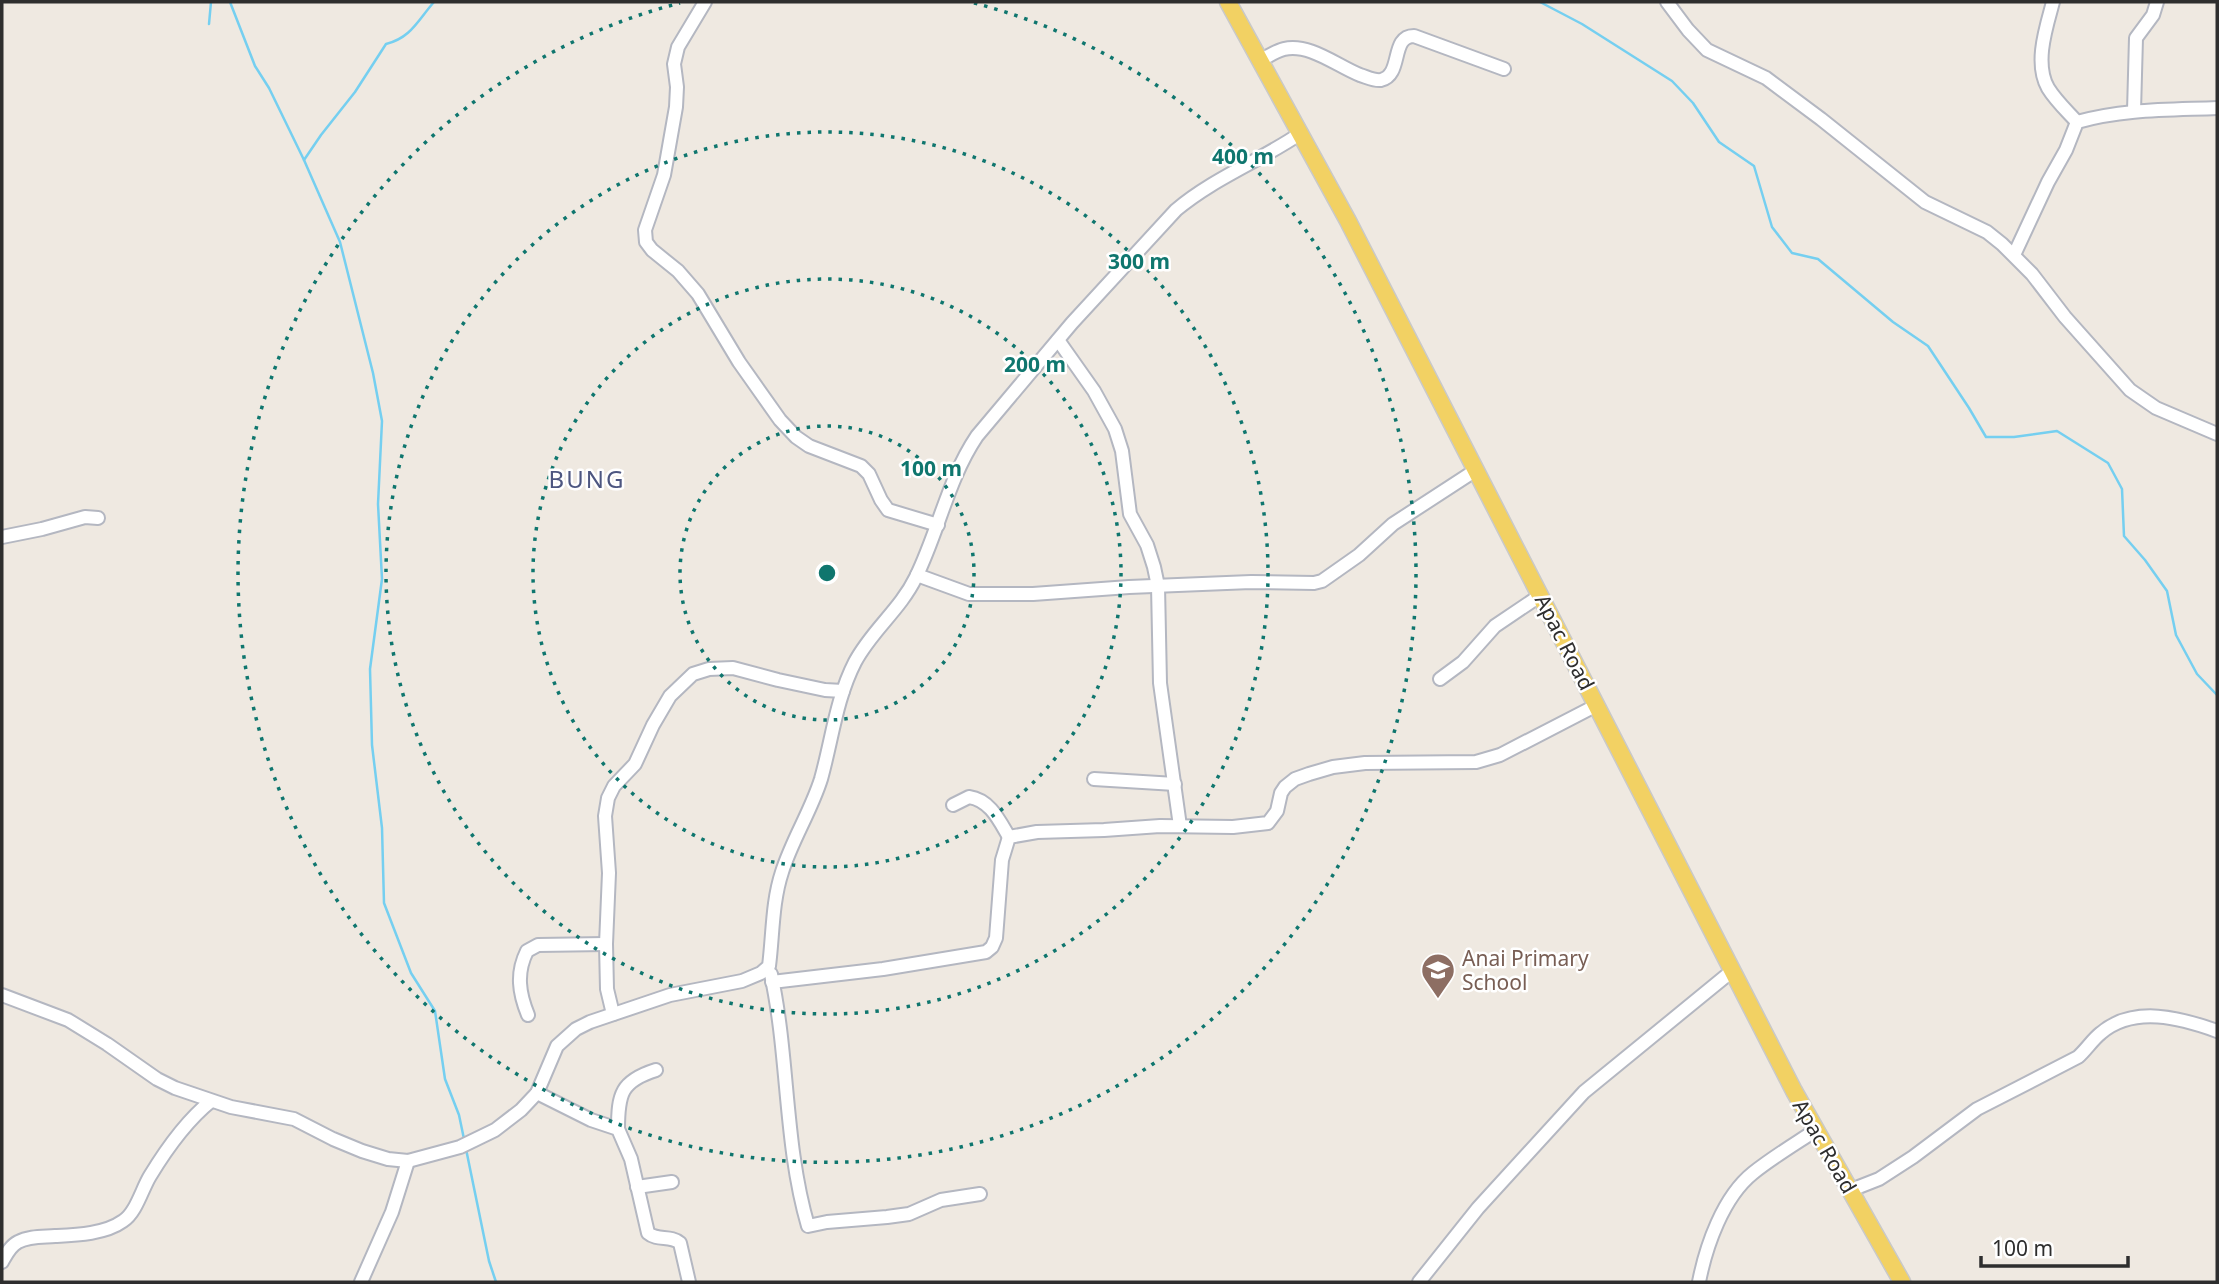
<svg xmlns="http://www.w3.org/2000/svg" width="2219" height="1284" viewBox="0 0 2219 1284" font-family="'Noto Sans',sans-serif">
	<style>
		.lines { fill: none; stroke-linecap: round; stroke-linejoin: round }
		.stream { stroke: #75cff0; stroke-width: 2.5 }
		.minor-casing { stroke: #b4b7c1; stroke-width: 16 }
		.major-casing { stroke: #c9c9c9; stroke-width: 19 }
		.minor { stroke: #fff; stroke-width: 12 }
		.major { stroke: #f2d163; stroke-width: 16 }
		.ring { fill: none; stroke: #0f766e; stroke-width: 3.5; stroke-dasharray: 3.5 7 }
		.labels { text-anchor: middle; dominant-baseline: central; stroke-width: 5; stroke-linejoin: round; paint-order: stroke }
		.street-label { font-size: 21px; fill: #2e2e2e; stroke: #fff }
		.education-label { font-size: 21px; fill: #785e54; stroke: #fff; text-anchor: start }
		.quarter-label { font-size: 24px; letter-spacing: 2px; fill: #4d5680; stroke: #fff }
		.centre { fill: #0f766e; stroke: #fff; stroke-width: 3.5 }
		.ring-label { font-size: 21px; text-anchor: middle; font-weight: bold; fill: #0f766e; stroke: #fff; stroke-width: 5; stroke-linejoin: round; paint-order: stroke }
	</style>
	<rect width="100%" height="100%" fill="#efe9e1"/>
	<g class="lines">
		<!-- stream -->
		<g class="stream">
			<path d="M230,2L255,66L269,88L304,160L321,135L355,92L386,44C411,38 418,20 434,2"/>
			<path d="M1540,2L1582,24L1672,81L1693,103L1719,142L1754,166L1772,227L1792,253L1818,259L1893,322L1928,346L1969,408L1986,437H2014L2057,431L2108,463L2122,489L2124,536L2145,560L2167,591L2176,635L2197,674L2217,695"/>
			<path d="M209,24L211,2"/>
			<path d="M304,160L340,242L373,373L382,421L378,504L382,579L370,669L372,745L382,828L384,903L411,973L435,1011L445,1079L459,1115L464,1139"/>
			<path d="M466,1149L489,1261L496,1282"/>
		</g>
		<!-- minor casing -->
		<g class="minor-casing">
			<g id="minor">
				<path d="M705,2L678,47L674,64L677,87L676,107L664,175L645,230L646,242L652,250L678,271L698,294L739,362L780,420L796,437L809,446L861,466L869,474L881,500L888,510L938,525"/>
				<path d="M1667,2L1688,30L1707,50L1766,78L1821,119L1925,202L1987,232L2002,244L2032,274L2065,317L2130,390L2156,408L2217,434"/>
				<path d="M2053,2C2046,28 2034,63 2048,88C2056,101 2067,111 2077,122"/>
				<path d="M1260,61C1268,56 1276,51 1284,49C1310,43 1337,66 1360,75C1367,77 1374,81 1381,80C1403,75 1390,36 1414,36L1504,69"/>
				<path d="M2134,111L2136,38L2153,15L2157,2"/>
				<path d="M2014,255L2048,182L2066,150L2077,122C2123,109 2169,110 2217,108"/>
				<path d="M1058,340L1094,391L1115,429L1122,451L1130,514L1147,545L1154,567L1158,586L1160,683L1180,826"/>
				<path d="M2,537L42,529L85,517L98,518"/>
				<path d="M917,575L969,594H1033L1129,587L1251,582L1314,583L1322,581L1359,555L1393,524L1476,470"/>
				<path d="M1440,679L1463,662L1495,626L1541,595"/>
				<path d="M1094,779L1175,784"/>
				<path d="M953,805L969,797C990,800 999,820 1009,837"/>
				<path d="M771,974C789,1057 784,1144 808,1226L827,1222L887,1217L909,1214L941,1200L980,1194"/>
				<path d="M772,982L883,969L986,952L992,947L996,938L1002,860L1009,837L1037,832L1104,830L1160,826L1233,827L1268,823L1277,811L1281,793L1285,787L1295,779L1309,774L1333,767L1365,763L1476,762L1500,755L1597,705"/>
				<path d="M2,995L68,1020L107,1044L157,1079L175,1088L231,1107L294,1119L333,1139L362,1151L388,1159L408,1161L460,1147L495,1130L521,1110L537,1093L557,1046L576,1029L590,1022L670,995L742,981L761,973L769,966C773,935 772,902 782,872C792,840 811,811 821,779C832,740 836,699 855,662C872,630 900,610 916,577C939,530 948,479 977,436L1072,323L1176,210C1214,178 1260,161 1301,133"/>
				<path d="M613,1014L607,989L606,944L609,873L605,816L608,798L614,786L635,764L653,725L670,696L693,674L709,669L733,668L778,680L825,690L843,691"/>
				<path d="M528,1015C519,993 516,973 527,951L538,945L606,944"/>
				<path d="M537,1093L591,1120L618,1129L631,1159L648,1233C657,1241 671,1235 680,1243L689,1282"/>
				<path d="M618,1129C618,1094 621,1081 656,1070"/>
				<path d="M637,1187L672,1182"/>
				<path d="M1851,1190L1879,1179L1913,1157L1977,1109L2078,1057C2086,1050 2093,1039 2101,1033C2134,1005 2181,1018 2217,1031"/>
				<path d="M2,1262C6,1255 10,1246 18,1242C29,1236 43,1237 55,1236C76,1235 105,1234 123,1221C136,1213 142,1189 150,1176C167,1148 186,1121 211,1101"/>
				<path d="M361,1282L392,1212L408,1161"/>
				<path d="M1419,1282L1478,1208L1584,1092L1732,971"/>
				<path d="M1699,1282C1706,1246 1723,1197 1753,1173C1773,1157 1795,1144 1816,1130"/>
			</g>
		</g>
		<!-- major casing -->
		<g class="major-casing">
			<path id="major" d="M1228,2L1348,221L1794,1091L1902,1282"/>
		</g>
		<!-- minor -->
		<use href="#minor" class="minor"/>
		<!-- major -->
		<use href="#major" class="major"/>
	</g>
	<!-- distance rings -->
	<g class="ring">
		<circle cx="827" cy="573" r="147"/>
		<circle cx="827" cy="573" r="294"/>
		<circle cx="827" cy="573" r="441"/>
		<path d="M974 3A589 589 0 1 1 680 3"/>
	</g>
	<!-- icons -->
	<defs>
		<g id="school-pin" transform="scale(1.75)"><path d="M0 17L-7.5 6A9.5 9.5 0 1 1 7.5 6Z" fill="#8d6e63" stroke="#fff"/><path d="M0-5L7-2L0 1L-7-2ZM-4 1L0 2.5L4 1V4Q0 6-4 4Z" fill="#fff"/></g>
	</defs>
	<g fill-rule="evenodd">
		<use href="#school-pin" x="1438" y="970"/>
	</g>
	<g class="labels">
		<!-- street labels -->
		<g class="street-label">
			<text transform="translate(1565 642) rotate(63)">Apac Road</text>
			<text transform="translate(1825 1146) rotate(60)">Apac Road</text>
		</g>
		<!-- education labels -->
		<g class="education-label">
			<text x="1462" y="958">Anai Primary<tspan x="1462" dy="24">School</tspan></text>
		</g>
		<!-- quarter labels -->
		<g class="quarter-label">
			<text x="587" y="478">BUNG</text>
		</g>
	</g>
	<circle cx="827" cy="573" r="10" class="centre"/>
	<g class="ring-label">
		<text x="1243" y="164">400 m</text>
		<text x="1139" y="269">300 m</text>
		<text x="1035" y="372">200 m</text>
		<text x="931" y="476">100 m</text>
	</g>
	<!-- border -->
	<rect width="2219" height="1284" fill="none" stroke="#2e2e2e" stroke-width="7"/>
	<!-- scale -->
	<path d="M1981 1256v10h147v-10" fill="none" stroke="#2e2e2e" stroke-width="3.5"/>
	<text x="1992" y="1256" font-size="21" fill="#2e2e2e" stroke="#ffffff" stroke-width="5" paint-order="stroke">100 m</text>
</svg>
